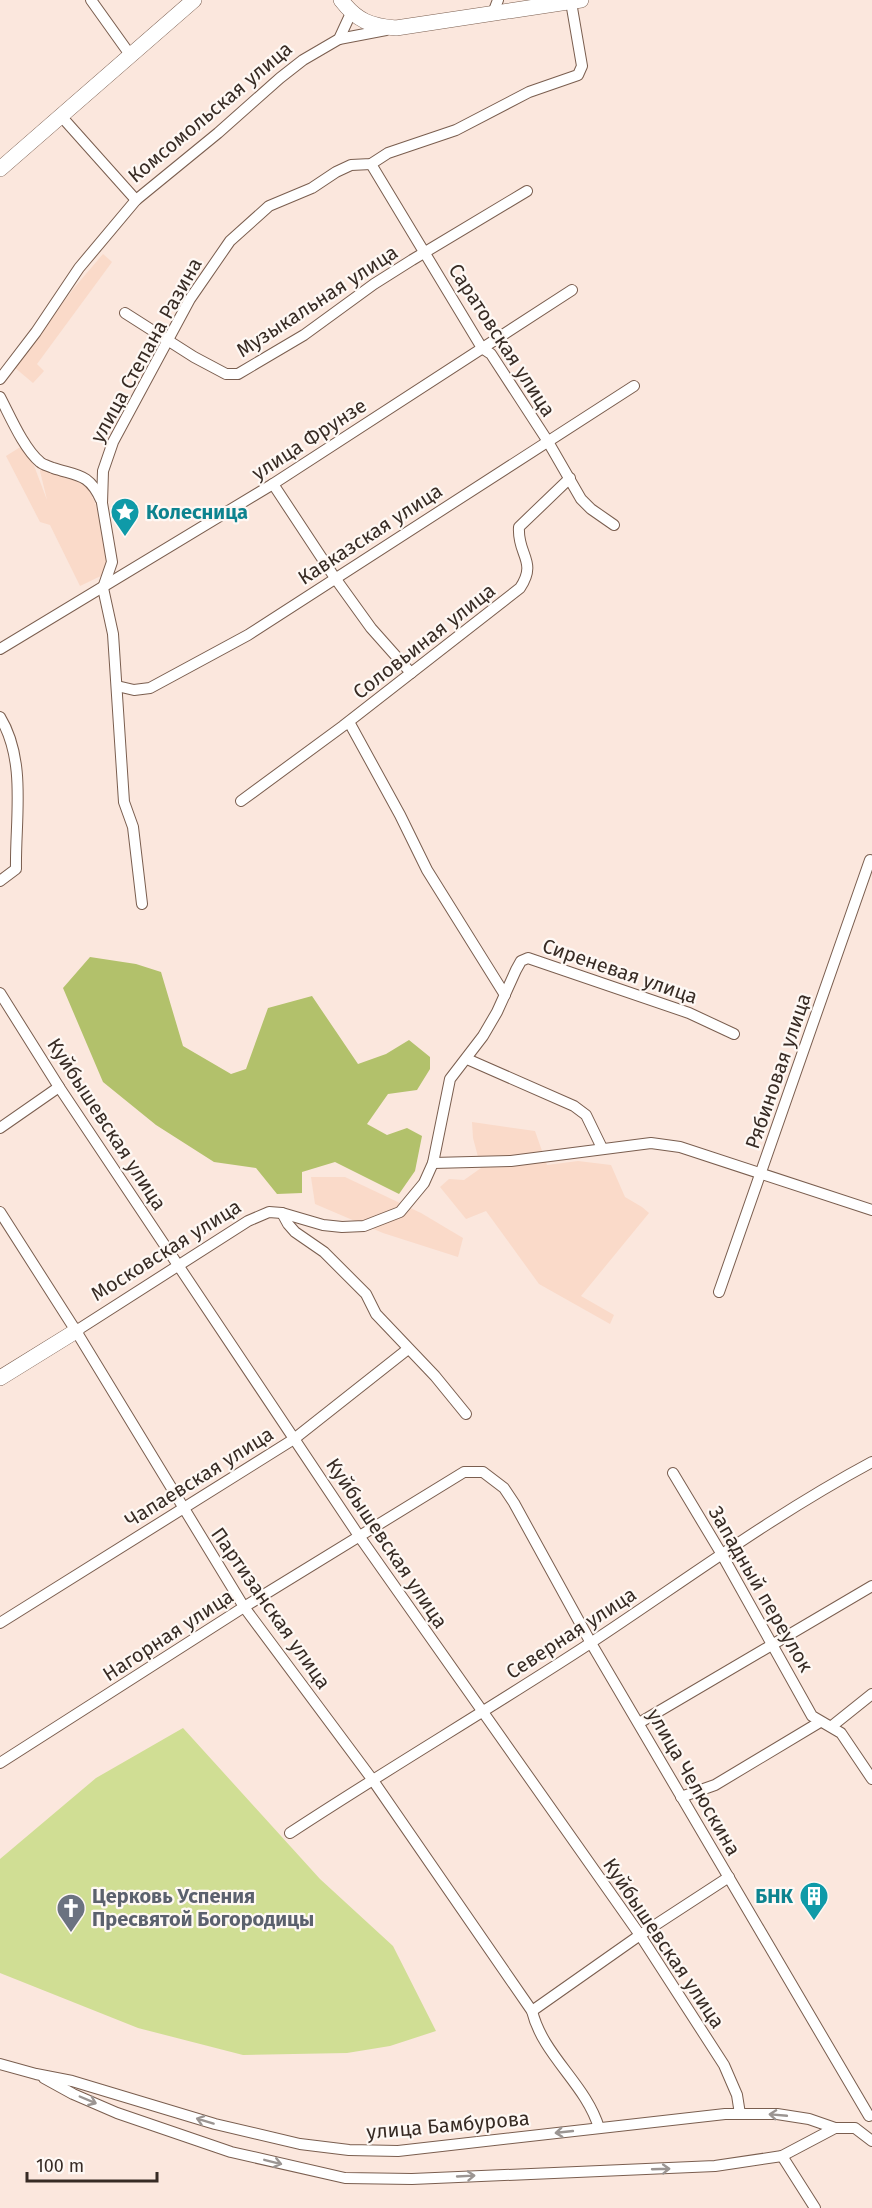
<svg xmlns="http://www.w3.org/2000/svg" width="872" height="2208" viewBox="0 0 872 2208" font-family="'Fira Sans',sans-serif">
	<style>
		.built { fill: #fadac9 }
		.green { fill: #d0de94 }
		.forest { fill: #b2c16b }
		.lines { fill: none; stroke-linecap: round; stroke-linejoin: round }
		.street-casing { stroke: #7a5e4f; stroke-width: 12 }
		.secondary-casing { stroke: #7a5e4f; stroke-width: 16 }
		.street { stroke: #fff; stroke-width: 10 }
		.secondary { stroke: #fff; stroke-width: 15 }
		.oneway { stroke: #9b9592 }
		.labels { text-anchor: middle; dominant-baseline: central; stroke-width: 4.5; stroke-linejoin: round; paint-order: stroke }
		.street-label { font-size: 20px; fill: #372b24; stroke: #fef8f4 }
		.culture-label { font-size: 20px; font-weight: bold; fill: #0d838f; stroke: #fef8f4; text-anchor: start }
		.worship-label { font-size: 20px; font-weight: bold; fill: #5b616d; stroke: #fef8f4; text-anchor: start }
	</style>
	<rect width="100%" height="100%" fill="#fbe7dd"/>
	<!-- built -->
	<g class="built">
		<path d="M103,254L112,262L37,364L44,371L33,383L14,367L74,288Z"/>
		<path d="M22,446L33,463L47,500L40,471L42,467L83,484L90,492L96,505L109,559L105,574L80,586L50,525L40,522L6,456Z"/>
		<path d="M472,1122L535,1131L547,1165L578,1161L611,1165L625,1197L642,1207L649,1213L581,1296L614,1315L610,1324L539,1284L486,1211L466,1219L440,1187L449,1179L464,1180L481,1168L473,1138Z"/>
		<path d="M311,1177H345L421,1213L463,1238L458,1257L383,1233L315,1204Z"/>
	</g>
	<!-- green -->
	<path class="green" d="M183,1728L320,1879L393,1946L436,2031L390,2046L347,2053L243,2055L138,2028L0,1973V1859L96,1778Z"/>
	<!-- forest -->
	<path class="forest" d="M90,957L136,964L161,972L183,1046L231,1074L246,1069L268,1008L312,996L358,1064L386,1054L409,1040L430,1057V1069L417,1090L388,1094L367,1124L387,1135L407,1128L422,1136L415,1171L399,1194L335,1162L302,1172V1193L277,1194L256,1168L214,1162L156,1125L103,1082L63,988Z"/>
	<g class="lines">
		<!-- street casing -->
		<g class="street-casing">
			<g id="street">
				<path d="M91,0L131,56"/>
				<path d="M493,13L498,0"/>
				<path d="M339,39L386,30"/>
				<path d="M61,116L136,200"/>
				<path d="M371,164L482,348L491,354L547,440L581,499L591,509L614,525"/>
				<path d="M125,313L194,357L226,374H238L304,335L374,284L412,260L527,191"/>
				<path d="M0,379L36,332L79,268L136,200L218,133L280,78L303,60L339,39L351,13"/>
				<path d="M0,397C10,416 24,449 40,462C43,465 49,466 53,468C77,476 89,473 101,500"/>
				<path d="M273,484L335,578L371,628L411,673"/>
				<path d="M0,649L273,484L572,290"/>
				<path d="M117,686L134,690L150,688L248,635L634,386"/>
				<path d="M0,717C27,761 15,820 16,869L0,881"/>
				<path d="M349,722L400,815L427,870L505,995"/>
				<path d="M241,801L343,726L520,588C538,561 517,555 519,527L570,478"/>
				<path d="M142,904L133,827L124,802L113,634L103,588L112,562L102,503L103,471L113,442L190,299L230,241L269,206L312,188L336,172L351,165L371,164L388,153L456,130L529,92L578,75L582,66L571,2"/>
				<path d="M0,993L59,1087L359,1536L640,1935L724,2065L737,2095L740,2114"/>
				<path d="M467,1059L574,1106L586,1115L602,1148"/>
				<path d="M0,1128L59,1087"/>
				<path d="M433,1163L511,1161L651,1143L680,1147L872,1210"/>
				<path d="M0,1212L76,1331L244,1607L372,1779L532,2011C543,2056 586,2084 599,2128"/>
				<path d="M282,1213L288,1224L295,1232L324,1252L366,1294L376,1314L435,1376L466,1414"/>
				<path d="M719,1292L870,860L872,861"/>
				<path d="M76,1331L248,1221L269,1212L282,1213L323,1225L342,1227L364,1226L400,1212L424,1183L433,1163L450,1079L483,1036L497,1012L516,970L521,961L528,958L689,1013L734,1034"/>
				<path d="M673,1473L721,1553L812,1716L841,1733L872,1779"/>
				<path d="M0,1623L294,1439L408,1349"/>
				<path d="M639,1723L872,1586"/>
				<path d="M832,1726L872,1694"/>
				<path d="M0,1763L244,1607L464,1472H483L504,1488L514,1503L591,1643L869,2116"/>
				<path d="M681,1797L715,1785L820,1722"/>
				<path d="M290,1833C389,1768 491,1708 589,1644C683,1582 773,1515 872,1462"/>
				<path d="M532,2011L640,1935L729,1877"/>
				<path d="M0,2064L36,2074L72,2081L215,2124L300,2144L349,2150L398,2151L725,2114H777L809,2119L835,2128H855L872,2141"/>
				<path d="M44,2078L73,2094L117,2113L231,2152L345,2178L412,2179L715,2166L782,2156L835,2128"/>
				<path d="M782,2156L815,2208"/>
			</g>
		</g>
		<!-- secondary casing -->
		<g class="secondary-casing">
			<g id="secondary">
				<path d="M341,0C357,21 371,26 396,28L581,0"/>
				<path d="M0,169L194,0"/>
				<path d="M0,1378L76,1331"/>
			</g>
		</g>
		<!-- street -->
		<use href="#street" class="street"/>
		<!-- secondary -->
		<use href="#secondary" class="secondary"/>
	</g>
	<!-- one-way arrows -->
	<defs><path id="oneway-shaft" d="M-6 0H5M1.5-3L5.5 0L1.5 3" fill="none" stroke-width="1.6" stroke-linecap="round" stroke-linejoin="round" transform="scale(1.5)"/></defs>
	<g class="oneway">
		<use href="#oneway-shaft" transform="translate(88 2100) rotate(23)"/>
		<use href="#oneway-shaft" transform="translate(778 2115) rotate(-175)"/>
		<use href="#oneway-shaft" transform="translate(205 2121) rotate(-163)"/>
		<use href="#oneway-shaft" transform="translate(564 2132) rotate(174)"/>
		<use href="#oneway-shaft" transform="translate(273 2162) rotate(14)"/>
		<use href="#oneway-shaft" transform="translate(661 2169) rotate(-2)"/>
		<use href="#oneway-shaft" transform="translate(466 2176) rotate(-3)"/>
	</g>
	<!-- icons -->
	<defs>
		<g id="sight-pin" transform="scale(1.5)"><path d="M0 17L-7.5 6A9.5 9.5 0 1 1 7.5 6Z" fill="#0f9aa8" stroke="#fef8f4"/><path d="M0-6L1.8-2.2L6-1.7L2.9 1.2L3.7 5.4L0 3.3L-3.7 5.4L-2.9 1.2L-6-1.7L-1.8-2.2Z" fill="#fff"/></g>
		<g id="building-pin" transform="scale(1.5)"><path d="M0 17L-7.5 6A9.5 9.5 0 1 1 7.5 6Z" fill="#0f9aa8" stroke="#fef8f4"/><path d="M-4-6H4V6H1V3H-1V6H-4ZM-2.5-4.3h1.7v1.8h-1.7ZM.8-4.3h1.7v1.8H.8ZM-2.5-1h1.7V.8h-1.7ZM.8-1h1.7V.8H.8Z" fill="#fff"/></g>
		<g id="church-pin" transform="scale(1.5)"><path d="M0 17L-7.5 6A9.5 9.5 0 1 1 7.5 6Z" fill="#6b7280" stroke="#fef8f4"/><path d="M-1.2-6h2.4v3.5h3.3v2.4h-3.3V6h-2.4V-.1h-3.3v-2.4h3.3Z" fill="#fff"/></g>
	</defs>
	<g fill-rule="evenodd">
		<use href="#sight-pin" x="125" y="512"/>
		<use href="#building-pin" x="814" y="1896"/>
		<use href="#church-pin" x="71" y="1908"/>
	</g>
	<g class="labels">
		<!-- street labels -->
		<g class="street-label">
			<text transform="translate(210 112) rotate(-40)">Комсомольская улица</text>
			<text transform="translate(317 301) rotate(-33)">Музыкальная улица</text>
			<text transform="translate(502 340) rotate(57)">Саратовская улица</text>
			<text transform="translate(146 350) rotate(-61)">улица Степана Разина</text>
			<text transform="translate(309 439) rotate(-33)">улица Фрунзе</text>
			<text transform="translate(370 534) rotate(-33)">Кавказская улица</text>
			<text transform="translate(424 641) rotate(-38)">Соловьиная улица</text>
			<text transform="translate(620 971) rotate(19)">Сиреневая улица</text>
			<text transform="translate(778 1071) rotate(-71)">Рябиновая улица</text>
			<text transform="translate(107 1124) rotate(57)">Куйбышевская улица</text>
			<text transform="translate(166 1250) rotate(-32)">Московская улица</text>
			<text transform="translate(199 1477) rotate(-32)">Чапаевская улица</text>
			<text transform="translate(387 1543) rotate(56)">Куйбышевская улица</text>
			<text transform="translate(761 1589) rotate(60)">Западный переулок</text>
			<text transform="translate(271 1608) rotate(55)">Партизанская улица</text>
			<text transform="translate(571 1633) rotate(-33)">Северная улица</text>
			<text transform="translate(168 1635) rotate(-33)">Нагорная улица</text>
			<text transform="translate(694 1782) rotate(60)">улица Челюскина</text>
			<text transform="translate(664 1943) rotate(56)">Куйбышевская улица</text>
			<text transform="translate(448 2125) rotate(-5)">улица Бамбурова</text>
		</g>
		<!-- culture labels -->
		<g class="culture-label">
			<text x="146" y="512">Колесница</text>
			<text x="793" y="1896" text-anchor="end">БНК</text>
		</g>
		<!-- worship labels -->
		<g class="worship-label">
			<text x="92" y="1896">Церковь Успения<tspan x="92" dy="23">Пресвятой Богородицы</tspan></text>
		</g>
	</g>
	<!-- scale -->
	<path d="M27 2172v9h130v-9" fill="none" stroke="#372b24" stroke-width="3"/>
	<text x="36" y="2172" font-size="18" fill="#372b24" stroke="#fef8f4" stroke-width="4.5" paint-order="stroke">100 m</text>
</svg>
